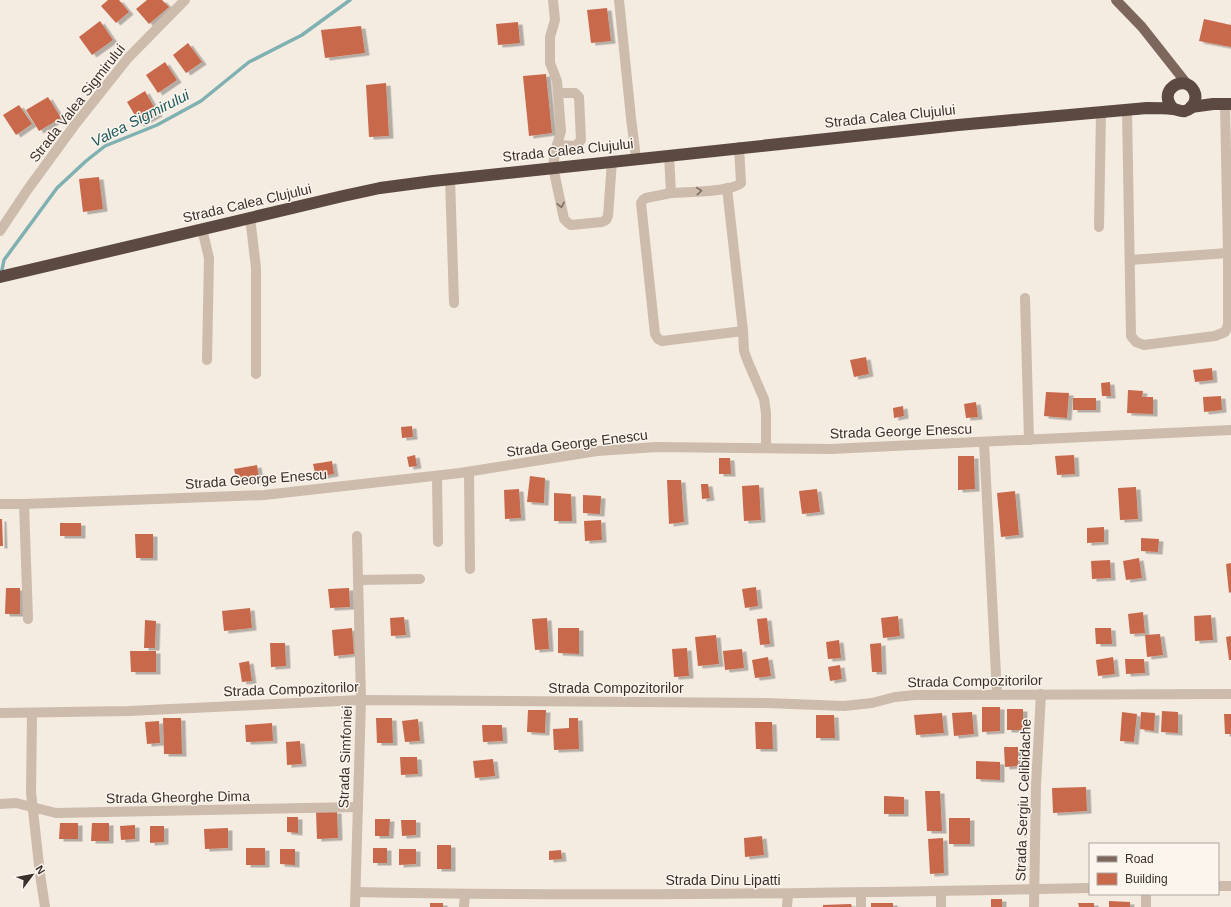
<svg xmlns="http://www.w3.org/2000/svg" width="1231" height="907" viewBox="0 0 1231 907" font-family="Arial,sans-serif">
	<style>
		.lines { fill: none; stroke-linecap: round; stroke-linejoin: round }
		.stream { stroke: #7fb0b2; stroke-width: 3.5 }
		.building { fill: #c8694b; filter: url(#shadow) }
		.minor { stroke: #cdbbac; stroke-width: 10 }
		.major { stroke: #7d675c; stroke-width: 10 }
		.highway { stroke: #5c4a42; stroke-width: 12 }
		.oneway { stroke: #7d6f65 }
		.labels { text-anchor: middle; dominant-baseline: central; stroke-width: 3; stroke-linejoin: round; paint-order: stroke }
		.street-label { font-size: 14px; fill: #3b302b; stroke: #fbf5ee }
		.water-label { font-size: 15px; font-style: italic; fill: #1f5a5e; stroke: #fbf5ee }
	</style>
	<defs>
		<filter id="shadow"><feDropShadow dx="4.5" dy="2.5" stdDeviation="0" flood-color="#0004"/></filter>
	</defs>
	<rect width="100%" height="100%" fill="#f4ebe1"/>
	<g class="lines">
		<!-- stream -->
		<path class="stream" d="M1,275L4,260L57,188L86,161L105,146L157,125L201,101L249,62L302,35L350,0"/>
	</g>
	<!-- building -->
	<g class="building">
		<path d="M108,0H119L129,12L116,23L101,6Z"/>
		<path d="M147,0H162L169,7L149,24L136,9Z"/>
		<path d="M607,8L611,41L591,43L587,10Z"/>
		<path d="M1204,19L1231,25V47L1199,41Z"/>
		<path d="M100,21L113,40L92,55L79,37Z"/>
		<path d="M518,22L520,43L498,45L496,24Z"/>
		<path d="M361,26L365,53L325,58L321,30Z"/>
		<path d="M188,43L202,62L186,73L173,55Z"/>
		<path d="M165,62L177,80L158,93L146,75Z"/>
		<path d="M546,74L552,133L529,136L523,76Z"/>
		<path d="M386,83L389,136L369,137L366,85Z"/>
		<path d="M145,91L158,114L140,124L127,102Z"/>
		<path d="M48,97L61,118L39,131L26,110Z"/>
		<path d="M19,105L32,124L16,135L3,115Z"/>
		<path d="M99,177L103,209L83,212L79,179Z"/>
		<path d="M866,357L869,374L854,377L850,360Z"/>
		<path d="M1212,368L1213,380L1195,382L1193,370Z"/>
		<path d="M1110,382L1111,396H1102L1101,383Z"/>
		<path d="M1128,390L1143,391L1142,397H1153V414L1127,413Z"/>
		<path d="M1046,392L1069,393L1067,418L1044,416Z"/>
		<path d="M1221,396L1222,410L1204,412L1203,397Z"/>
		<rect x="1073" y="398" width="23" height="12"/>
		<path d="M976,402L978,417L966,418L964,404Z"/>
		<path d="M903,406L904,416L894,418L893,408Z"/>
		<path d="M412,426L413,437L402,438L401,427Z"/>
		<path d="M415,455L417,466L409,467L407,457Z"/>
		<path d="M1074,455L1075,474L1057,475L1055,456Z"/>
		<path d="M958,456H974L975,489L958,490Z"/>
		<path d="M719,458H730L731,474H719Z"/>
		<path d="M332,461L334,474L316,477L313,464Z"/>
		<path d="M257,465L259,478L237,482L234,469Z"/>
		<path d="M530,476L545,478L544,503L527,502Z"/>
		<path d="M667,480H681L684,522L669,524Z"/>
		<path d="M701,484H708L710,498L702,499Z"/>
		<path d="M759,485L761,520L744,521L742,486Z"/>
		<path d="M1136,487L1138,519L1120,520L1118,488Z"/>
		<path d="M519,489L521,518L505,519L504,490Z"/>
		<path d="M817,489L820,512L802,514L799,491Z"/>
		<path d="M1015,491L1019,535L1001,537L997,493Z"/>
		<path d="M554,493L571,494L572,521H554Z"/>
		<path d="M583,495L601,496L600,514L583,513Z"/>
		<path d="M0,519H2L3,546H0Z"/>
		<path d="M601,520L602,540L585,541L584,521Z"/>
		<rect x="60" y="523" width="21" height="13"/>
		<path d="M1104,527V542L1087,543V528Z"/>
		<path d="M135,534H153V558H136Z"/>
		<path d="M1141,538L1159,539L1158,552L1141,551Z"/>
		<path d="M1139,558L1142,578L1126,580L1123,561Z"/>
		<path d="M1110,560L1111,578L1092,579L1091,561Z"/>
		<path d="M1231,563V592L1229,593L1226,564Z"/>
		<path d="M756,587L758,606L745,608L742,589Z"/>
		<path d="M6,588H20V614H5Z"/>
		<path d="M349,588L350,607L330,608L328,589Z"/>
		<path d="M250,608L252,628L224,631L222,611Z"/>
		<path d="M1143,612L1145,633L1130,634L1128,614Z"/>
		<path d="M1211,615L1213,640L1195,641L1194,616Z"/>
		<path d="M898,616L900,636L883,638L881,618Z"/>
		<path d="M404,617L406,635L391,636L390,618Z"/>
		<path d="M547,618L549,649L535,650L532,619Z"/>
		<path d="M767,618L770,644L760,645L757,619Z"/>
		<path d="M145,620L156,621L155,648H144Z"/>
		<path d="M352,628L354,654L334,656L332,630Z"/>
		<path d="M558,628H579V654L558,653Z"/>
		<path d="M1095,628H1111L1112,644H1096Z"/>
		<path d="M1160,634L1163,655L1147,657L1145,635Z"/>
		<path d="M716,635L719,664L698,666L695,637Z"/>
		<path d="M1231,636V660H1229L1226,637Z"/>
		<path d="M839,640L841,658L828,659L826,642Z"/>
		<path d="M270,643H285L286,666L271,667Z"/>
		<path d="M881,643L882,672H872L870,644Z"/>
		<path d="M687,648L689,676L674,677L672,649Z"/>
		<path d="M742,649L744,668L725,670L723,651Z"/>
		<path d="M130,651H156V672H131Z"/>
		<path d="M768,657L771,676L755,678L752,660Z"/>
		<path d="M1113,657L1115,674L1098,676L1096,660Z"/>
		<path d="M1125,659H1144L1145,673L1126,674Z"/>
		<path d="M249,661L252,681L242,682L239,663Z"/>
		<path d="M840,665L842,679L830,681L828,667Z"/>
		<path d="M982,707H1000V731L982,732Z"/>
		<rect x="1007" y="709" width="16" height="21"/>
		<path d="M528,710H546L545,733L527,732Z"/>
		<path d="M1162,711L1178,712V733L1161,732Z"/>
		<path d="M972,712L974,734L954,736L952,713Z"/>
		<path d="M1122,712L1137,714L1134,742L1120,741Z"/>
		<path d="M1141,712L1155,713L1154,731L1140,729Z"/>
		<path d="M942,713L944,733L916,735L914,715Z"/>
		<path d="M1224,714H1231V734H1225Z"/>
		<path d="M816,715H834L835,738H816Z"/>
		<path d="M163,718H181L182,754H164Z"/>
		<path d="M376,718H392L393,743H377Z"/>
		<path d="M569,718H578L579,749L554,750L553,729L569,728Z"/>
		<path d="M418,719L420,741L405,742L402,721Z"/>
		<path d="M159,721L160,743L147,744L145,722Z"/>
		<path d="M755,722H772L773,749H756Z"/>
		<path d="M272,723L273,741L246,742L245,725Z"/>
		<path d="M482,725H502L503,741L483,742Z"/>
		<path d="M300,741L302,764L287,765L286,742Z"/>
		<path d="M1004,747H1018V766L1005,767Z"/>
		<path d="M400,757H417L418,774L401,775Z"/>
		<path d="M493,759L495,776L475,778L473,761Z"/>
		<path d="M976,761L1000,762V780L976,779Z"/>
		<path d="M1086,787L1087,811L1053,813L1052,788Z"/>
		<path d="M925,791H940L942,831H927Z"/>
		<path d="M884,796L904,797V814H884Z"/>
		<path d="M337,811L338,838L317,839L316,812Z"/>
		<path d="M287,817H298V833L287,832Z"/>
		<rect x="949" y="818" width="21" height="26"/>
		<path d="M375,819H390L389,836H375Z"/>
		<path d="M401,820H416V835L402,836Z"/>
		<path d="M60,823H78V839H59Z"/>
		<path d="M92,823H109V841H91Z"/>
		<path d="M135,825V839L121,840L120,826Z"/>
		<path d="M150,826H164V842L150,843Z"/>
		<path d="M228,828V848L205,849L204,829Z"/>
		<path d="M762,836L764,855L745,857L744,838Z"/>
		<path d="M943,838L944,873L930,874L928,839Z"/>
		<rect x="437" y="845" width="14" height="24"/>
		<rect x="246" y="848" width="19" height="17"/>
		<rect x="373" y="848" width="14" height="15"/>
		<path d="M280,849H295V865L280,864Z"/>
		<path d="M399,849H416V864L399,865Z"/>
		<path d="M561,850L562,859L549,860V851Z"/>
		<rect x="991" y="899" width="11" height="8"/>
		<path d="M1109,901L1130,902V907H1109Z"/>
		<rect x="430" y="903" width="13" height="4"/>
		<rect x="871" y="903" width="22" height="4"/>
		<path d="M1078,903H1094V907H1079Z"/>
		<path d="M851,904L852,907H823V905Z"/>
	</g>
	<g class="lines">
		<!-- minor -->
		<g class="minor">
			<path d="M553,0L555,20L550,37V63L557,81L561,131L555,152L553,167L564,219L568,223L571,225L602,222L606,220L608,216L612,161"/>
			<path d="M619,0L631,118L636,158"/>
			<path d="M1127,110L1131,336L1136,342L1144,345L1215,336L1225,332L1228,325V253L1225,104"/>
			<path d="M557,145L576,146L581,140L579,97L575,93H558"/>
			<path d="M669,155L671,193C686,192 732,192 741,183L739,147"/>
			<path d="M450,178L454,303"/>
			<path d="M671,193L646,198L643,200L641,203L655,334L658,339L662,341L743,331L727,188"/>
			<path d="M250,217L256,268V374"/>
			<path d="M1099,227L1101,112"/>
			<path d="M202,229L209,258L207,360"/>
			<path d="M0,231L28,189L74,126L128,58L185,0"/>
			<path d="M1130,260L1228,253"/>
			<path d="M1025,298L1029,440"/>
			<path d="M743,331L744,351L748,362L764,399L766,413V448"/>
			<path d="M984,442L997,694"/>
			<path d="M469,472L470,569"/>
			<path d="M437,476L438,542"/>
			<path d="M0,504H24L264,495L460,473L597,451L657,447L831,449L1231,430"/>
			<path d="M24,504L28,619"/>
			<path d="M358,580L420,579"/>
			<path d="M0,713L129,711L361,700L766,703L844,706L872,703L895,697L915,695L1231,694"/>
			<path d="M32,713L31,792L40,874L45,907"/>
			<path d="M0,804L16,803L56,813L358,807"/>
			<path d="M1218,886H1231"/>
			<path d="M941,891V907"/>
			<path d="M356,892C600,897 845,893 1090,888"/>
			<path d="M1146,894V907"/>
			<path d="M355,907L361,700L357,536"/>
			<path d="M464,907L465,894"/>
			<path d="M787,907L788,894"/>
			<path d="M861,907V893"/>
			<path d="M1034,907L1036,785L1041,694"/>
		</g>
		<!-- major -->
		<path class="major" d="M1116,0L1142,27L1187,84"/>
		<!-- highway -->
		<g class="highway">
			<path d="M1191,107L1213,104H1231"/>
			<path d="M0,277L343,196L380,188L433,181L958,125L1147,108C1156,108 1164,108 1173,109C1177,109 1180,112 1185,111C1193,109 1198,99 1194,91C1184,72 1155,92 1174,109"/>
		</g>
	</g>
	<!-- one-way arrows -->
	<defs><path id="oneway-chevron" d="M-2-3.5L2.5 0L-2 3.5" fill="none" stroke-width="1.6" stroke-linecap="round" stroke-linejoin="round"/></defs>
	<g class="oneway">
		<use href="#oneway-chevron" transform="translate(699 191) rotate(-5)"/>
		<use href="#oneway-chevron" transform="translate(561 205) rotate(78)"/>
	</g>
	<g class="labels">
		<!-- street labels -->
		<g class="street-label">
			<text transform="translate(77 103) rotate(-52)">Strada Valea Sigmirului</text>
			<text transform="translate(890 116) rotate(-6)">Strada Calea Clujului</text>
			<text transform="translate(568 150) rotate(-6)">Strada Calea Clujului</text>
			<text transform="translate(247 203) rotate(-13)">Strada Calea Clujului</text>
			<text transform="translate(901 431) rotate(-2)">Strada George Enescu</text>
			<text transform="translate(577 443) rotate(-7)">Strada George Enescu</text>
			<text transform="translate(256 479) rotate(-4)">Strada George Enescu</text>
			<text transform="translate(975 681) rotate(-1)">Strada Compozitorilor</text>
			<text x="616" y="688">Strada Compozitorilor</text>
			<text transform="translate(291 689) rotate(-2)">Strada Compozitorilor</text>
			<text transform="translate(345 757) rotate(-88)">Strada Simfoniei</text>
			<text transform="translate(178 797) rotate(-1)">Strada Gheorghe Dima</text>
			<text transform="translate(1023 800) rotate(-88)">Strada Sergiu Celibidache</text>
			<text x="723" y="880">Strada Dinu Lipatti</text>
		</g>
		<!-- water labels -->
		<g class="water-label">
			<text transform="translate(140 118) rotate(-27)">Valea Sigmirului</text>
		</g>
	</g>
	<!-- legend -->
	<rect x="1089" y="843" width="130" height="52" fill="#fbf5ee" stroke="#aea6a0"/>
	<rect x="1097" y="856" width="20" height="6" fill="#7d675c" stroke="#aea6a0"/>
	<text x="1125" y="863" font-size="12" fill="#3b302b">Road</text>
	<rect x="1097" y="873" width="20" height="12" fill="#c8694b" stroke="#aea6a0"/>
	<text x="1125" y="883" font-size="12" fill="#3b302b">Building</text>
	<!-- north arrow -->
	<g transform="translate(32 875) rotate(58)" stroke="#fbf5ee" stroke-width="3" paint-order="stroke">
	<path d="M0-3L7 15L0 10L-7 15Z" fill="#3b302b"/>
	<text y="-6" font-size="11" font-weight="bold" text-anchor="middle" fill="#3b302b">N</text>
	</g>
</svg>
